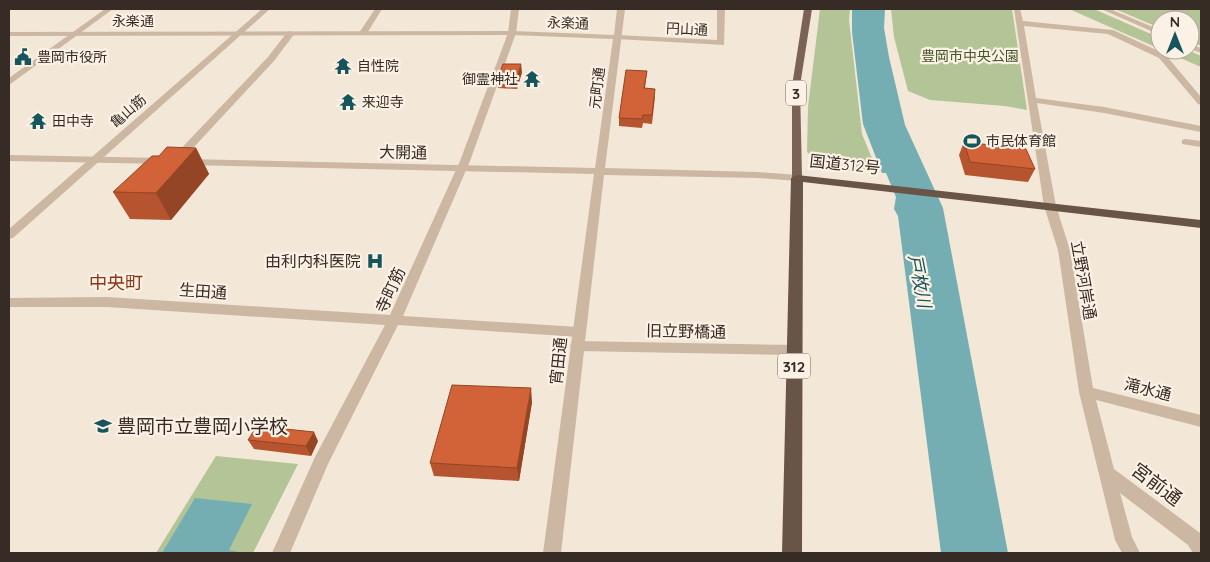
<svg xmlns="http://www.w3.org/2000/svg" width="1210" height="562" viewBox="0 0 1210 562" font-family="Quicksand,'Noto Sans JP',sans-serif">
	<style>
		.green { fill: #b3c496 }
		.water { fill: #74aeb3 }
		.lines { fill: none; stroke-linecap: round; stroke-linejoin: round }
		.minor { fill: #ccb7a2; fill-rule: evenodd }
		.tertiary { fill: #ccb7a2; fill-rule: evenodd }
		.primary { fill: #7a6355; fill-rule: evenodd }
		.trunk { fill: #695448; fill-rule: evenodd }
		.wall { fill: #b5542f }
		.shaded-wall { fill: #934526 }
		.building { fill: #d26237; stroke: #934526 }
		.labels { text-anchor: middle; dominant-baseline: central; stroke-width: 4.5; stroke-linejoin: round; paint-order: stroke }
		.far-street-label { font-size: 14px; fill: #362b25; stroke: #fbf1e4 }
		.far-park-label { font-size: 14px; fill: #445727; stroke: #fbf1e4 }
		.far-poi-label { font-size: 14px; fill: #362b25; stroke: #fbf1e4; text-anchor: start }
		.shield { fill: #fbf1e4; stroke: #71665e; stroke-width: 1 }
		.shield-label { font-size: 15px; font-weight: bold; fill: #362b25 }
		.street-label { font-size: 16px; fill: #362b25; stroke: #fbf1e4 }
		.poi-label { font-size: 16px; fill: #362b25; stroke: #fbf1e4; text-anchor: end }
		.water-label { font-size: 18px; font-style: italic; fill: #17555c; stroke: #fbf1e4 }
		.neighbourhood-label { font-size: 18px; fill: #8d3717; stroke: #fbf1e4 }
		.near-poi-label { font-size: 19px; fill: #362b25; stroke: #fbf1e4; text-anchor: start }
		.near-street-label { font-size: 19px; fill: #362b25; stroke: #fbf1e4 }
	</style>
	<rect width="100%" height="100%" fill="#f3e7d7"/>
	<!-- green -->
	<g class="green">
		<path d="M820,9H850L849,20L862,134L878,173L826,169L807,152L808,107Z"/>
		<path d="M891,9H1012L1027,110L1005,106L930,100L908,91L894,37Z"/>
		<path d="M1069,9H1094L1160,38V49Z"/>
		<path d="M1115,9H1201V46L1190,41V20H1160V28Z"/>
		<path d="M1162,50H1188L1201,56V67Z"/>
		<path d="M216,456L298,464L253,553H156Z"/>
	</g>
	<!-- water -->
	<g class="water">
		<path d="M852,9H885L884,28L889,57L905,125L943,208L1008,553H941L898,216L894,209L896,197L886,173H882L863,124L852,32Z"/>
		<path d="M195,498L252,504L229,550L243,553H162Z"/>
	</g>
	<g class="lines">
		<!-- minor -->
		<g class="minor">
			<path d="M105,9H113L9,85V78Z"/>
			<path d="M262,9H270L13,238L9,239V229Z"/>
			<path d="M375,9H382L366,35H360L359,33Z"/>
			<path d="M511,9H519L516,33L470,161L403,316L578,327L583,328L585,332L583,336L578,337L398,325L328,464L290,553H272L315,457L385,325L107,307H9V298L107,297L390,315L460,161L508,33Z"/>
			<path d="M717,9H725L724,45L617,39L613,37L617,35L717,40Z"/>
			<path d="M1014,9H1020L1023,21L1113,30L1165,54L1201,97V105L1198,104L1159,58L1108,34L1024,26L1036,98L1104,107L1201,126V132L1104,113L1037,103L1056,206L1070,250L1093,388L1201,415V427L1096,400L1114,469L1200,533L1201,553H1193L1188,545L1120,493L1132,537L1140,553H1122L1115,540L1079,392L1058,250L1044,206Z"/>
			<path d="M1101,9H1110L1160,30V35Z"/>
			<path d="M1176,9H1191L1170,14L1180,20H1171L1159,13Z"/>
			<path d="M1190,26L1201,31V36L1190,31Z"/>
			<path d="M288,31L295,33L274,61L181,161H173V157L268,57Z"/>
			<path d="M1190,44L1201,48V53L1190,49Z"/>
			<path d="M1185,139L1201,141V147L1182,144V140Z"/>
			<path d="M577,341L794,345L799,346L801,350L799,354L794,355L577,351L572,350L570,346L572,342Z"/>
		</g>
		<!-- tertiary -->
		<g class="tertiary">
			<path d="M617,9H625L605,168L758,172L797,175L802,178L797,181L758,178L604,175L561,553H543L594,174L186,165L181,162L186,159L595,168L613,39L512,35L9,36V32L512,31L614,35Z"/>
			<path d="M9,155L164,158L169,161L164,164L9,161Z"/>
		</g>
		<!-- primary -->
		<path class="primary" d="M804,9H812L800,86L802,178L797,181L792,178V86Z"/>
		<!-- trunk -->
		<path class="trunk" d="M797,175L1201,220V228L803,182L802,553H782L791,178Z"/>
	</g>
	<!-- wall -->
	<g class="wall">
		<path d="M647,71L645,88L655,97L652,124L643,123L642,128L619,126V118Z"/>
		<path d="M522,72L517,89L498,88L497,80Z"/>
		<path d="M964,142L1035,169L1028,182L965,175L959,155Z"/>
		<path d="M196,148L209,174L171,220L130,219L113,192L159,156Z"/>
		<path d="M532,402L519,481L434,476L430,463Z"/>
		<path d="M248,440L318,441L311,456L254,449Z"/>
	</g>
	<!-- shaded-wall -->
	<g class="shaded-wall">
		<path d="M521,64L522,72L517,89L516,81Z"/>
		<path d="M196,148L209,174L171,220L156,193Z"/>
		<path d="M531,388L532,402L519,481L517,468Z"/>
		<path d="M314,432L318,441L311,456L306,446Z"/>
	</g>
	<!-- building -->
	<g class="building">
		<path d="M503,64H521L516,81L497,80Z"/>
		<path d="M626,70L647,71L644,88L655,89L652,115H643L642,119L619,118Z"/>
		<path d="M964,142L1026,149L1035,169L970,162Z"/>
		<path d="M167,147L196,148L156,193L113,192L152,156H159Z"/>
		<path d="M452,385L531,388L517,468L430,463Z"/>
		<path d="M257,426L314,432L306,446L248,440Z"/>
	</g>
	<!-- icons -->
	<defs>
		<g id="civic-bare" transform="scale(1.35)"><path d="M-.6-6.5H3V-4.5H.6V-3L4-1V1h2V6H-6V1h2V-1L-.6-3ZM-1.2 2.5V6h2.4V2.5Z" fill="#17555c" stroke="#fbf1e4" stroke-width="2.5" paint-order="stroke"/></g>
		<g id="temple-bare" transform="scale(1.35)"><path d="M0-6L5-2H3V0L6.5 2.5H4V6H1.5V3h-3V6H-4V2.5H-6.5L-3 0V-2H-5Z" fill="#17555c" stroke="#fbf1e4" stroke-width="2.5" paint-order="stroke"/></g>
		<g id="stadium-bare" transform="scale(1.35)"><path d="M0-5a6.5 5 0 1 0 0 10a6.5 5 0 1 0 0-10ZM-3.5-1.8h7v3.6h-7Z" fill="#17555c" stroke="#fbf1e4" stroke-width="2.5" paint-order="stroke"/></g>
		<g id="hospital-bare" transform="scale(1.35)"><path d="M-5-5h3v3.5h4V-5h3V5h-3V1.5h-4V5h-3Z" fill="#17555c" stroke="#fbf1e4" stroke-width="2.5" paint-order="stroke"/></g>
		<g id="school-bare" transform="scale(1.35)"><path d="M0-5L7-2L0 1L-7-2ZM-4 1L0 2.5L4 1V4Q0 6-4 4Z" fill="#17555c" stroke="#fbf1e4" stroke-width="2.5" paint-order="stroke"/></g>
	</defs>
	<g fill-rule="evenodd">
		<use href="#civic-bare" x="23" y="57"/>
		<use href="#temple-bare" x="343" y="66"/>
		<use href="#temple-bare" x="532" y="79"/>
		<use href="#temple-bare" x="348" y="102"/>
		<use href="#temple-bare" x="38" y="121"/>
		<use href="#stadium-bare" x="972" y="141"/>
		<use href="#hospital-bare" x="375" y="261"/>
		<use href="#school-bare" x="103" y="426"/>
	</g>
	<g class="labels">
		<!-- far-street labels -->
		<g class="far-street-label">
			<text x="133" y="21">永楽通</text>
			<text transform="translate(568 23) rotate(2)">永楽通</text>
			<text transform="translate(687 29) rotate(3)">円山通</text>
			<text transform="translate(597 88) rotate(-83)">元町通</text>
			<text transform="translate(128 111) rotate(-41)">亀山筋</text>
		</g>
		<!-- far-park labels -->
		<g class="far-park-label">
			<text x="970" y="56">豊岡市中央公園</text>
		</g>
		<!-- far-poi labels -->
		<g class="far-poi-label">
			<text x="37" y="57">豊岡市役所</text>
			<text x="357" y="66">自性院</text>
			<text x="518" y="79" text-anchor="end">御霊神社</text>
			<text x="362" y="102">来迎寺</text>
			<text x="52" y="121">田中寺</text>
			<text x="986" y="141">市民体育館</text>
		</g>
		<!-- shield labels -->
		<g class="shield">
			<rect x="786" y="80.5" width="20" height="25" rx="4"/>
			<rect x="778" y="353.5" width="32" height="25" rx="4"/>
		</g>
		<g class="shield-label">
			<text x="796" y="93">3</text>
			<text x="794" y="366">312</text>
		</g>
		<!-- street labels -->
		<g class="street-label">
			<text transform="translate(403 152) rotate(1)">大開通</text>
			<text transform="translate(845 164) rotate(6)">国道312号</text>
			<text transform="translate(1084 280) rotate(80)">立野河岸通</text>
			<text transform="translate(390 290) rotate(-65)">寺町筋</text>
			<text transform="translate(203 291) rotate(4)">生田通</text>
			<text transform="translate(686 331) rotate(1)">旧立野橋通</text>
			<text transform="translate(558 361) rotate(-84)">宵田通</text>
			<text transform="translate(1148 389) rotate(14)">滝水通</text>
		</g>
		<!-- poi labels -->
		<g class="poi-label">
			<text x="361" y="261">由利内科医院</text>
		</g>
		<!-- water labels -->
		<g class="water-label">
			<text transform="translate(920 281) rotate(79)">戸枚川</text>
		</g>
		<!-- neighbourhood labels -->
		<g class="neighbourhood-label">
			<text x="116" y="282">中央町</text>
		</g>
		<!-- near-poi labels -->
		<g class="near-poi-label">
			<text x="117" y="426">豊岡市立豊岡小学校</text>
		</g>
		<!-- near-street labels -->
		<g class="near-street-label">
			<text transform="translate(1157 484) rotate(37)">宮前通</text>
		</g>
	</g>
	<!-- border -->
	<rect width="1210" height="562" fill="none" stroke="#362b25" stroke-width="20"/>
	<!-- north arrow -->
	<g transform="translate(1175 35)"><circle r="24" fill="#fbf1e4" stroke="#aca298"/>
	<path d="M0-4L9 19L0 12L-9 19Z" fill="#17555c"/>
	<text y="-8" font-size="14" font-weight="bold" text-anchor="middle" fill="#362b25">N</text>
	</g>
</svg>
